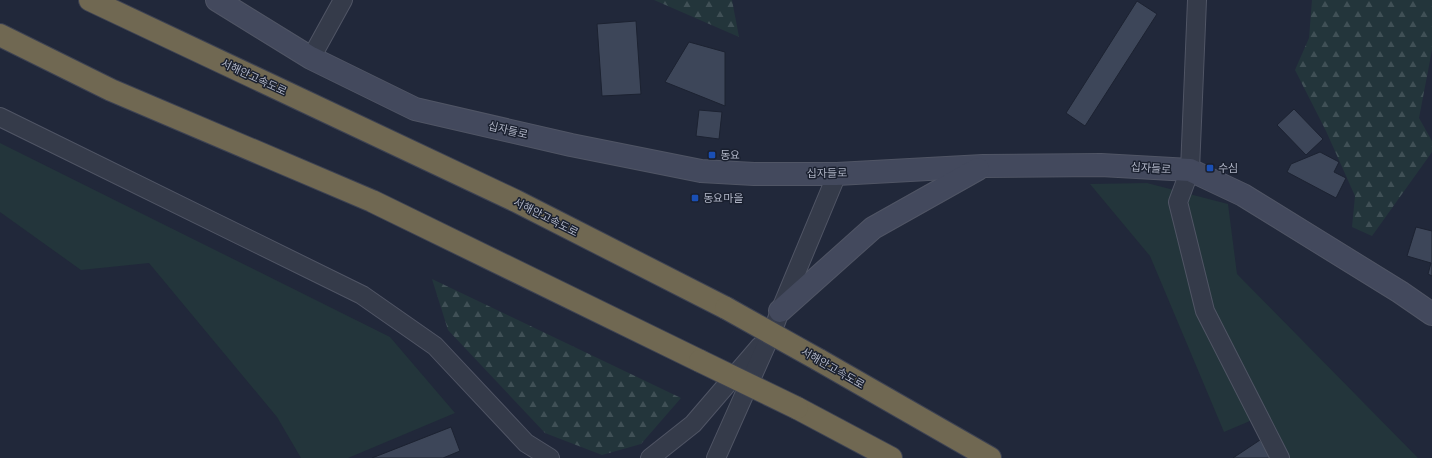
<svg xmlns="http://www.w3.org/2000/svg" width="1432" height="458" viewBox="0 0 1432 458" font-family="Ubuntu,'Noto Sans KR',sans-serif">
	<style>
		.grass { fill: #23353b }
		.forest { fill: url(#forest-firs) }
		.building { fill: #3d4659; stroke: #1c2231 }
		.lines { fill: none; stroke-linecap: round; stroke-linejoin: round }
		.minor-casing { stroke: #505565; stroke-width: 20 }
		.secondary-casing { stroke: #505565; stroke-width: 24 }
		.motorway-casing { stroke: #3d4252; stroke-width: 24 }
		.minor { stroke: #353b4a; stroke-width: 18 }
		.secondary { stroke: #43495d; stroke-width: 22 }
		.motorway { stroke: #706852; stroke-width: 22 }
		.motorway-bridge-casing { stroke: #3d4252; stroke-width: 24; stroke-linecap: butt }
		.motorway-bridge { stroke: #706852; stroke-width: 22 }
		.transit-dot { fill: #1a4fb4; stroke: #1a202f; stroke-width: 1.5 }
		.labels { text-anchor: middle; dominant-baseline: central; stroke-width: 3; stroke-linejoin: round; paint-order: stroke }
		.street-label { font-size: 11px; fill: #b0b5c6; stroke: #1a202f }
		.poi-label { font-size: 11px; fill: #b0b5c6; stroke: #1a202f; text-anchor: start }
	</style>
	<defs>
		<pattern id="forest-firs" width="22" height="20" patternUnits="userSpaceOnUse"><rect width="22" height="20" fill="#23353b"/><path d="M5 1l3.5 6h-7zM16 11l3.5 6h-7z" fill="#405056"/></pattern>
	</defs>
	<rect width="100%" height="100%" fill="#21283a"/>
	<!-- grass -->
	<g class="grass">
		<path d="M0,143L390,337L455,413L348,458H301L277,417L149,263L81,270L0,212Z"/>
		<path d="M1147,183L1228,204L1237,274L1418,458H1281L1250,421L1224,432L1150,256L1090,184Z"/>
	</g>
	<!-- forest -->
	<g class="forest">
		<path d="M654,0H732L739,37Z"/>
		<path d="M1312,0H1432V50L1419,118L1432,141V152L1372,236L1352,227L1355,196L1326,131L1295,70L1309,38Z"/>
		<path d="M432,279L681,398L641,444L602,455L545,433L448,330Z"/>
	</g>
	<!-- building -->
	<g class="building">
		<path d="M1137,1L1157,14L1085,126L1066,113Z"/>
		<path d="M636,21L641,94L602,96L597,24Z"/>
		<path d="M689,42L725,52V106L665,82Z"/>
		<path d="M1294,109L1323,139L1306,155L1277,125Z"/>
		<path d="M699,110L722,112L719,139L696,136Z"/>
		<path d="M1320,152L1339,162L1334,172L1346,178L1336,198L1287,172L1291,164Z"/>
		<path d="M1416,227L1432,231V276L1428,274L1431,263L1407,256Z"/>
		<path d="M451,427L460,451L443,458H372Z"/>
		<path d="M1260,440L1272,458H1233Z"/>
	</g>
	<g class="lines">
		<!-- minor casing -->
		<g class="minor-casing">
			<g id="minor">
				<path d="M1197,0L1190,170L1178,202L1205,311L1280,458"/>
				<path d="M311,58L343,0"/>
				<path d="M0,117L362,295L435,346L526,443L550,458"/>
				<path d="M650,458L693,424L760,346"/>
				<path d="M716,458L773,330L780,311L837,174"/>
			</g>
		</g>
		<!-- secondary casing -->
		<g class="secondary-casing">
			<g id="secondary">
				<path d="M217,0L311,58L415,109L571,145L701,171L754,174H837L983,166L1101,165L1190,170L1243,195L1400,292L1432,314"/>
				<path d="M780,311L873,228L978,169"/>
			</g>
		</g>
		<!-- motorway casing -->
		<g class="motorway-casing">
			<g id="motorway">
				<path d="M90,0L516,201L726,308"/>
				<path d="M0,35L111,90L372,201L700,361"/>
				<path d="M819,360L990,458"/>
				<path d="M797,408L891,458"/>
			</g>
		</g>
		<!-- minor -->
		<use href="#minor" class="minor"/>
		<!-- secondary -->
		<use href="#secondary" class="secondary"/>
		<!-- motorway -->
		<use href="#motorway" class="motorway"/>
		<!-- motorway-bridge casing -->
		<g class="motorway-bridge-casing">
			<g id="motorway-bridge">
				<path d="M726,308L819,360"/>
				<path d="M700,361L797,408"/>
			</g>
		</g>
		<!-- motorway-bridge -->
		<use href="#motorway-bridge" class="motorway-bridge"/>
	</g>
	<!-- markers -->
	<g class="transit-dot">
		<rect x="708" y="151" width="8" height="8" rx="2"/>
		<rect x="1206" y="164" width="8" height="8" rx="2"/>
		<rect x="691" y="194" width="8" height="8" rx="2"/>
	</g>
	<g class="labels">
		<!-- street labels -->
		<g class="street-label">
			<text transform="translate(254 77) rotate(25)">서해안고속도로</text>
			<text transform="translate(508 130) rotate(13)">십자들로</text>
			<text transform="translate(1151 168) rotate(4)">십자들로</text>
			<text transform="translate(827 173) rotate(-1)">십자들로</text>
			<text transform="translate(546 217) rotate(27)">서해안고속도로</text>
			<text transform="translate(833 368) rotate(30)">서해안고속도로</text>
		</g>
		<!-- poi labels -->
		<g class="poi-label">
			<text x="720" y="155">동요</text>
			<text x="1218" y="168">수심</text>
			<text x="703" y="198">동요마을</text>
		</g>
	</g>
</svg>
